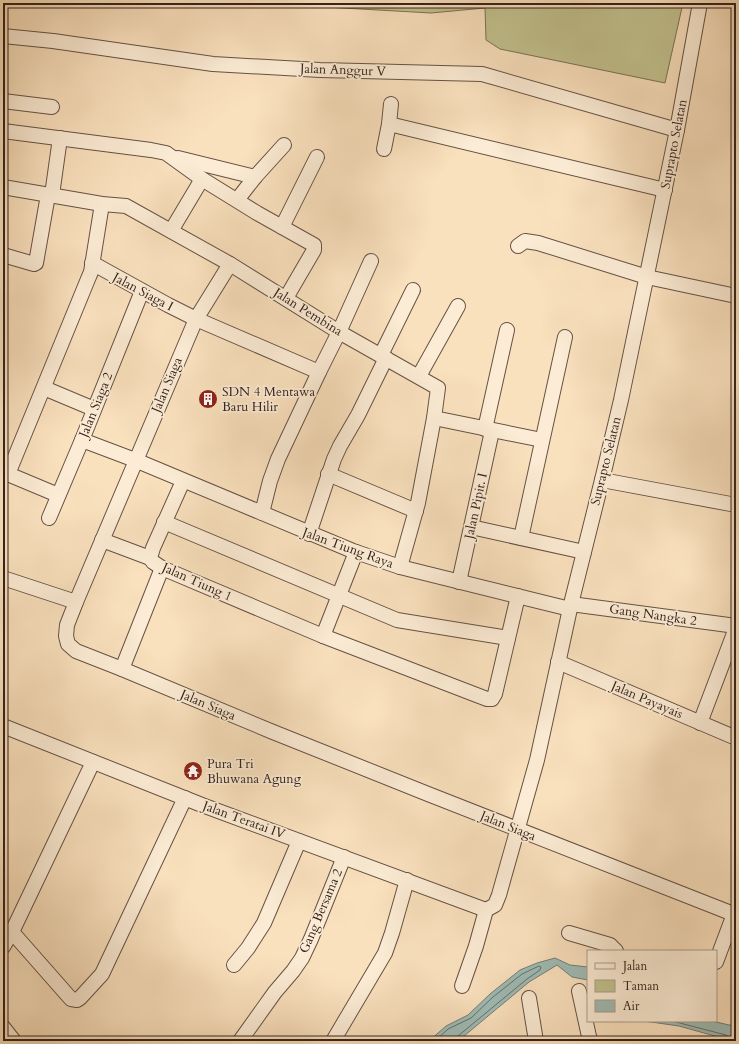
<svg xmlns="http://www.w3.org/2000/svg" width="739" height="1044" viewBox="0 0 739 1044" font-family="Cardo,serif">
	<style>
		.green { fill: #c2c28f; stroke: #7b7256 }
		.water { fill: #9fbcb6; stroke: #747e78 }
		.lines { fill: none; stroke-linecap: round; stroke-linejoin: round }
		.shore { stroke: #6a6f69; stroke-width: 1 }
		.minor-casing { stroke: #665244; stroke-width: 16 }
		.minor { stroke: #fcecd5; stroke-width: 14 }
		.labels { text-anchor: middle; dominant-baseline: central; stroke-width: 3.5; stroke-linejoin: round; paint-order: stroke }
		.street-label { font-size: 13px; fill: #34221c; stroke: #fcecd5 }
		.poi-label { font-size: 13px; fill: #34221c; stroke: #fcecd5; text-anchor: start }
	</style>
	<rect width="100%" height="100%" fill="#fae1be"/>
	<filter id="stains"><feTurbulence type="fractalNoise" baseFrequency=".005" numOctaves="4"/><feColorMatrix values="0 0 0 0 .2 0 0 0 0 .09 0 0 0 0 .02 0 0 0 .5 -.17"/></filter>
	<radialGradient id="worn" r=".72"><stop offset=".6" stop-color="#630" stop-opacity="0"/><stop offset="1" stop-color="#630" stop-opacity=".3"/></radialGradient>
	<!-- green -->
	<path class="green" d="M324,3H683L665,83L500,49L486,40L485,8L431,13L325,7Z"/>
	<!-- water -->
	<g class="water">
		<path d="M555,958L570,965L588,967V980L572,977L557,965L529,982L458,1041H429L446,1026L468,1015L490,994L520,970L537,963Z"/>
		<path d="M644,1021H712L729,1025H736V1040H729L679,1026Z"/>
	</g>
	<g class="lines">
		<!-- shore -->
		<g class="shore">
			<path d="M672,1021L726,1035L729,1037V1041"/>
			<path d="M435,1041L448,1029L471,1018L493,997L522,974L539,966L541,967L540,970L527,979L458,1036L456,1041"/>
		</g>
		<!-- minor casing -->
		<g class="minor-casing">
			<g id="minor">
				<path d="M3,36L53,41L213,64L320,70L482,74L677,130"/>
				<path d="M3,101L52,107"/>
				<path d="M389,124L665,190"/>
				<path d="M3,131L151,150L166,153L202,179L257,213L314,245V250L286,298"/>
				<path d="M384,149L389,124L391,104"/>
				<path d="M178,158L255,177"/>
				<path d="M3,187L102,204L126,206L230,264L339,332L438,388L434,418L418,503L400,567"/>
				<path d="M52,195L60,138"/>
				<path d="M237,200L255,177L284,145"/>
				<path d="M282,227L317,157"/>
				<path d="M171,231L202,179"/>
				<path d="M518,246L525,241L538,243L647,277L736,296"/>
				<path d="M3,255L34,264L36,263L48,195"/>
				<path d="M92,263L168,305L196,319L319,372"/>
				<path d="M230,264L196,319L76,602L67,625L66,636L68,644L76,651L122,669L273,732L428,794L736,915"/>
				<path d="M381,355L413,290"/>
				<path d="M419,376L458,306"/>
				<path d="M44,388L94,409"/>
				<path d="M434,418L542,440"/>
				<path d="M485,429L507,330"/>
				<path d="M82,440L135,460L353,551L400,567L570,609"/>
				<path d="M3,472L58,495"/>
				<path d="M8,474L88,279L91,272L102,204"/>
				<path d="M328,474L416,511"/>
				<path d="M602,480L736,505"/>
				<path d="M183,481L153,548L150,558L153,562L162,568L323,636L487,699H492L495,694L518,596"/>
				<path d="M262,513L270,481L278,459L319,372L339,332L371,261"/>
				<path d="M49,518L82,440L142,291"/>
				<path d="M164,522L397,620L508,638"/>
				<path d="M471,527L584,552"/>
				<path d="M309,534L334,459L340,446L358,415L386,358"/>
				<path d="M521,538L565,337"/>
				<path d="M102,540L150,558"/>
				<path d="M3,578L76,602"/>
				<path d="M459,582L492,431"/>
				<path d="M571,604L736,626"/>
				<path d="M323,636L356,552"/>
				<path d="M558,662L736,738"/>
				<path d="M122,669L162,568"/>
				<path d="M700,723L736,628"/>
				<path d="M3,726L202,805L486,910"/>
				<path d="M486,910L495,905L499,895L537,760L571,604L602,480L621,400L677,130L700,3"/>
				<path d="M12,932L71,999L77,1000L80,998L102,974L185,798"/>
				<path d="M569,933L610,945L616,951"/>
				<path d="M3,947L12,932L93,762"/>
				<path d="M716,962L734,914"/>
				<path d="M234,965L248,948L264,923L299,841"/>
				<path d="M462,986L476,946L486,910"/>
				<path d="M579,991L590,1041"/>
				<path d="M529,998L536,1041"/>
				<path d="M3,1027L14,1041"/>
				<path d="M240,1041L275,992L293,971L302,958L311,939L344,857"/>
				<path d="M333,1041L385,953L392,933L407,880"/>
			</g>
		</g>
		<!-- minor -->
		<use href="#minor" class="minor"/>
	</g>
	<!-- icons -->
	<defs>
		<g id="building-disc" transform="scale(1)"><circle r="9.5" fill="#8f2418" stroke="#fcecd5"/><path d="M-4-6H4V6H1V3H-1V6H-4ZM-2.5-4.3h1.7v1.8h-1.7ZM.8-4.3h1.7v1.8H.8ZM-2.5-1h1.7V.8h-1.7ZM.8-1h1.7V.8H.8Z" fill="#fff"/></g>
		<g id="temple-disc" transform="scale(1)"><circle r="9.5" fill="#8f2418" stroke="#fcecd5"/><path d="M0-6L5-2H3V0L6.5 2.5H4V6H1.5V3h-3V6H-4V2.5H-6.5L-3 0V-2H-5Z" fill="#fff"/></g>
	</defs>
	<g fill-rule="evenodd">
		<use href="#building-disc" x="208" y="399"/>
		<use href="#temple-disc" x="193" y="771"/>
	</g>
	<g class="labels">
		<!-- street labels -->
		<g class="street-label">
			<text transform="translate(343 70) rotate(2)">Jalan Anggur V</text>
			<text transform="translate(674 144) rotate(-79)">Suprapto Selatan</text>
			<text transform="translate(143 292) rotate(28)">Jalan Siaga I</text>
			<text transform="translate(308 312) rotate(32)">Jalan Pembina</text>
			<text transform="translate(167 385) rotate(-67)">Jalan Siaga</text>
			<text transform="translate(96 405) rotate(-68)">Jalan Siaga 2</text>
			<text transform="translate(606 461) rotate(-76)">Suprapto Selatan</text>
			<text transform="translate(476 506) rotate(-78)">Jalan Pipit. I</text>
			<text transform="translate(348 548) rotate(20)">Jalan Tiung Raya</text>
			<text transform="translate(197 582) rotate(24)">Jalan Tiung 1</text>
			<text transform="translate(653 615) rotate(8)">Gang Nangka 2</text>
			<text transform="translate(647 700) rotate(23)">Jalan Payayais</text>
			<text transform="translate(208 705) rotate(23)">Jalan Siaga</text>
			<text transform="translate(244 820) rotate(20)">Jalan Teratai IV</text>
			<text transform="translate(508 826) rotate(22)">Jalan Siaga</text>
			<text transform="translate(321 911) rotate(-67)">Gang Bersama 2</text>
		</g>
		<!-- poi labels -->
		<g class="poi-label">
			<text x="222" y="392">SDN 4 Mentawa<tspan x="222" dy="15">Baru Hilir</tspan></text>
			<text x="207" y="764">Pura Tri<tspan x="207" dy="15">Bhuwana Agung</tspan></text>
		</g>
	</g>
	<!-- margin -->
	<rect width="739" height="1044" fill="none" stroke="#fae1be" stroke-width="16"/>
	<rect x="4" y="4" width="731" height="1036" fill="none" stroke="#34221c" stroke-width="2"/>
	<rect x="8" y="8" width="723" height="1028" fill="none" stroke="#34221c"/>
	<!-- legend -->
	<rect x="587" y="950" width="130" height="72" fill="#fcecd5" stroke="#ac9b8b"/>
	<rect x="595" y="963" width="20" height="6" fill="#fcecd5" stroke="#ac9b8b"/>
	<text x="623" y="970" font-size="12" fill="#34221c">Jalan</text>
	<rect x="595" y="980" width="20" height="12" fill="#c2c28f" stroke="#ac9b8b"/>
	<text x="623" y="990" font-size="12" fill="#34221c">Taman</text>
	<rect x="595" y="1000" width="20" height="12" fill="#9fbcb6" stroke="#ac9b8b"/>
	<text x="623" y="1010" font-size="12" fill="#34221c">Air</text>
	<rect width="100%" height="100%" filter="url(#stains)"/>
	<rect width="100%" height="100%" fill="url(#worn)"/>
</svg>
